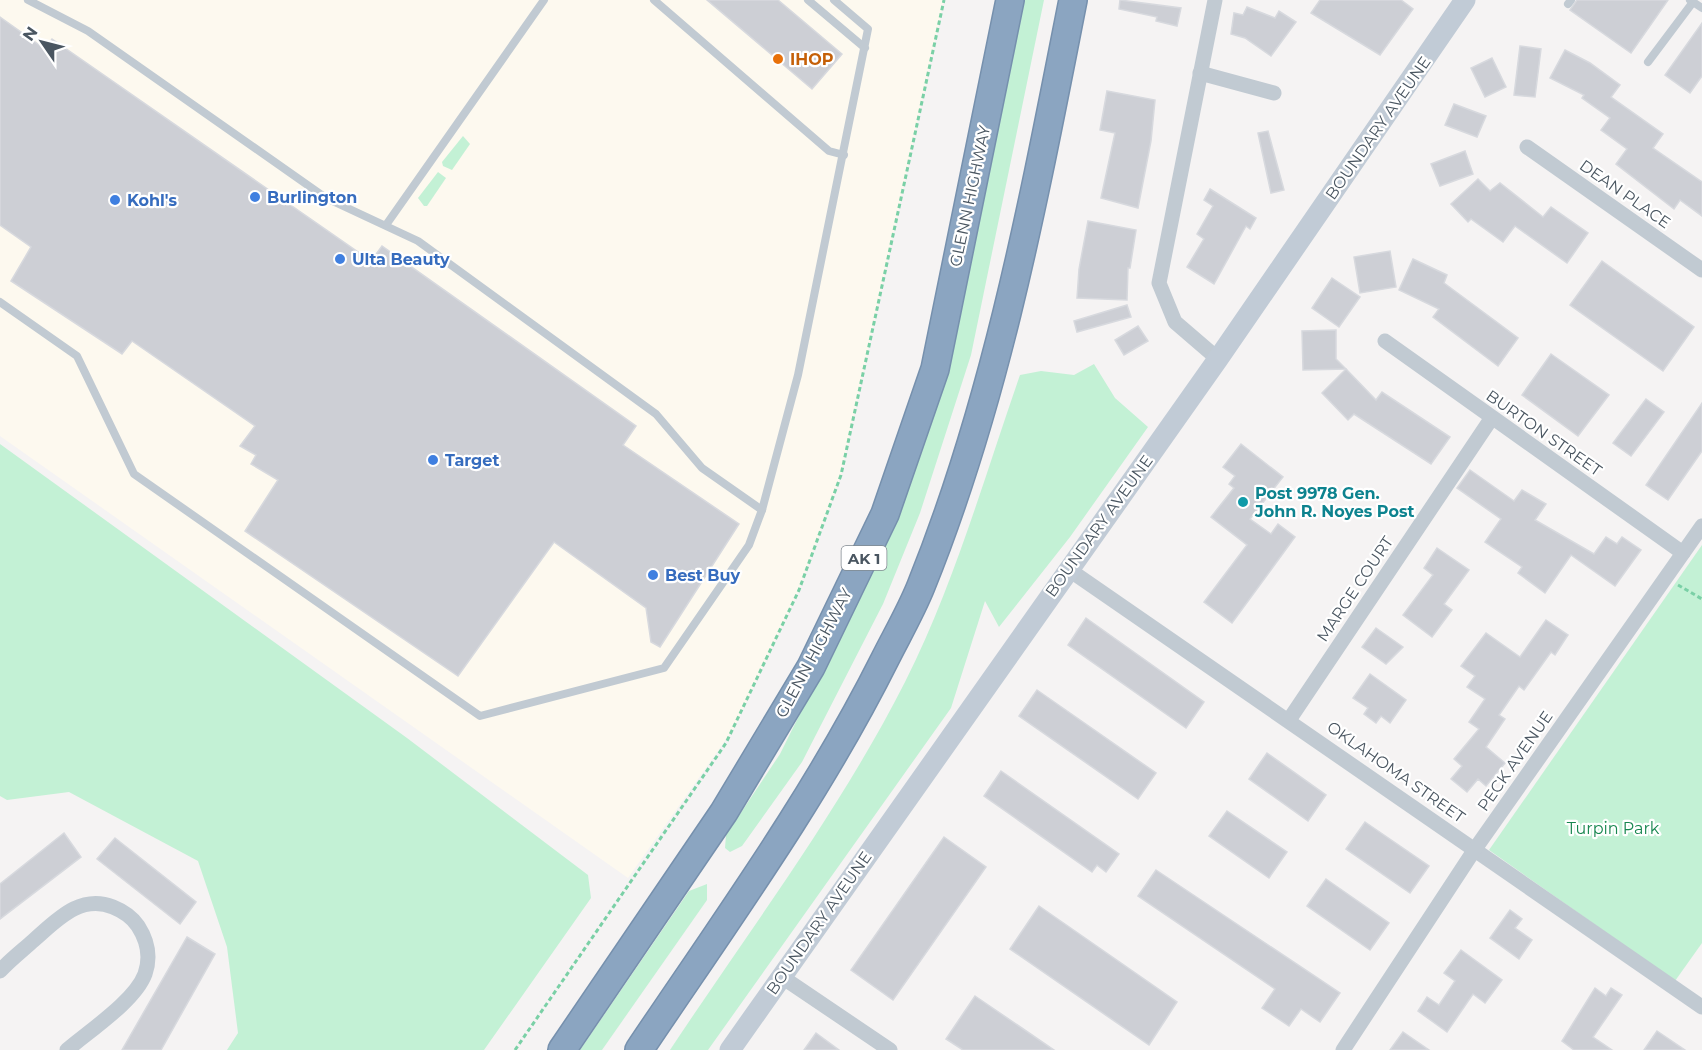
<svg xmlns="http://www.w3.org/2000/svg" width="1702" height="1050" viewBox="0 0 1702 1050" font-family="Montserrat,sans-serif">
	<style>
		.commercial { fill: #fdf9ef }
		.green { fill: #c3f1d5 }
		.building { fill: #cdcfd5; stroke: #d7d9de; stroke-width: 1.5 }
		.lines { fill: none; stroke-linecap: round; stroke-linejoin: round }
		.highway-casing { stroke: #7690ad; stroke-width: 30 }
		.path { stroke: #7ad0a6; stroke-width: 3; stroke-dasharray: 4.5 3; stroke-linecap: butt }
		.lane { stroke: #c1cad2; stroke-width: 8 }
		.street { stroke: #c1cad2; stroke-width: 15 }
		.secondary { stroke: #c1cbd6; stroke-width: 21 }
		.highway { stroke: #8ba5c1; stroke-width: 27 }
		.food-dot { fill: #e8710a; stroke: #fff; stroke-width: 2 }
		.shop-dot { fill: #3f7fe0; stroke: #fff; stroke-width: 2 }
		.culture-dot { fill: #0f9aa8; stroke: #fff; stroke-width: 2 }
		.labels { text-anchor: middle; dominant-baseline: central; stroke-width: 4.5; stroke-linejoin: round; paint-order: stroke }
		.shield { fill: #fff; stroke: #808990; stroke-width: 1.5 }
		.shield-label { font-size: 15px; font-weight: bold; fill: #4a5661 }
		.food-label { font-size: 16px; font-weight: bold; fill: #c56008; stroke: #fff; text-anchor: start }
		.street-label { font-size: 16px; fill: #4a5661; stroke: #fff }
		.shop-label { font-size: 16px; font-weight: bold; fill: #366cbe; stroke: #fff; text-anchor: start }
		.culture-label { font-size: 16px; font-weight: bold; fill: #0d838f; stroke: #fff; text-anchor: start }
		.park-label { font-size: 16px; fill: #17864f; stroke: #fff }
	</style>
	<rect width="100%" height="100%" fill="#f5f3f3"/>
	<!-- commercial -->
	<path class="commercial" d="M0,0H944L841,475L799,590L734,728L628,878L0,436Z"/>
	<!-- green -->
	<g class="green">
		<path d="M1021,0H1044L971,355L920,513L883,604L802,762L742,846L730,852L725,848L726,835L780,754L865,583Z"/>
		<path d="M463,136L470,144L452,170L443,166L442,162Z"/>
		<path d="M438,172L446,178L427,206H424L418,198Z"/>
		<path d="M1094,364L1115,398L1148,427L1070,537L999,627L985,601L951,708L708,1050H670C750,929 839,812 905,682C954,585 984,478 1020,375L1041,371L1074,375Z"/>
		<path d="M0,444L407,738L588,875L591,898L484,1050H227L238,1033L227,947L198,861L69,792L7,800L0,796Z"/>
		<path d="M1702,545V943L1675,981L1489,850Z"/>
		<path d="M707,884V900L602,1050H580L689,891Z"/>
	</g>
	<!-- building -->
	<g class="building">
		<path d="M707,0H778L842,54L812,89Z"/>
		<path d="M1120,0L1181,8L1177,26L1156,21L1157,17L1119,9Z"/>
		<path d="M1320,0H1401L1413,9L1380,55L1311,13Z"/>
		<path d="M1577,0H1668L1631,53L1570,10Z"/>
		<path d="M1247,7L1275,18L1279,11L1296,22L1271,56L1245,38L1231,34L1234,13L1243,15Z"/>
		<path d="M0,17L45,49L52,39L371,261L382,246L636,426L623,445L739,524L660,647L651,642L646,608L554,542L458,676L245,531L278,480L251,464L256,455L240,446L255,426L132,341L122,354L11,281L31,247L0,225Z"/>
		<path d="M1702,23V76L1690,93L1665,75Z"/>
		<path d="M1520,46L1541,49L1535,97L1514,95Z"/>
		<path d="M1565,50L1590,63L1620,85L1611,97L1663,134L1653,148L1702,182V216L1680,200L1674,209L1616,164L1627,149L1601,130L1610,118L1582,98L1584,95L1550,78Z"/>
		<path d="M1492,58L1506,87L1485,97L1471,68Z"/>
		<path d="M1107,91L1155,100L1151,141L1138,208L1101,198L1115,133L1100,130Z"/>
		<path d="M1454,104L1486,116L1477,137L1445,125Z"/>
		<path d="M1268,131L1284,190L1271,193L1258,133Z"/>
		<path d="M1465,151L1473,174L1440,186L1431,164Z"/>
		<path d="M1478,179L1490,191L1500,183L1543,217L1551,207L1588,233L1567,263L1515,226L1503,242L1471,219L1468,222L1451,204Z"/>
		<path d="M1210,189L1256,218L1250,229L1246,226L1214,284L1187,267L1204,239L1197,234L1213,206L1204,200Z"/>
		<path d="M1088,221L1136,230L1130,268H1128L1127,300L1077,298L1079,269Z"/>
		<path d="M1390,251L1396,287L1360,293L1354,257Z"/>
		<path d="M1413,259L1447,275L1444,283L1518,338L1498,366L1433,317L1439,309L1399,290Z"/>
		<path d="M1602,261L1694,327L1663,371L1570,305Z"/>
		<path d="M1332,278L1360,297L1339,327L1312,308Z"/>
		<path d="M1127,305L1131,317L1077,332L1074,321Z"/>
		<path d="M1138,326L1148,341L1124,355L1115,340Z"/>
		<path d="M1336,330V359L1346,369L1303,370L1302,331Z"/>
		<path d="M1551,354L1609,395L1578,436L1522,395Z"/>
		<path d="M1346,369L1376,400L1382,392L1450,437L1431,464L1354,414L1348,420L1322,393Z"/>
		<path d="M1646,399L1664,412L1631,456L1613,443Z"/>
		<path d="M1702,403V451L1668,500L1646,485Z"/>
		<path d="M1241,444L1283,477L1250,519L1271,534L1278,524L1295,537L1232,623L1204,602L1247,545L1211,517L1234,488L1229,484L1235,476L1223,467Z"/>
		<path d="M1470,470L1514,501L1522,490L1546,504L1535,520L1594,554L1606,537L1617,544L1622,537L1641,550L1615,586L1571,555L1545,593L1518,573L1522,567L1485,542L1501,519L1457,488Z"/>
		<path d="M1437,548L1469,570L1444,604L1452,610L1432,637L1403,615L1433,575L1424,568Z"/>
		<path d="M1086,618L1204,702L1186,728L1068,645Z"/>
		<path d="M1546,620L1568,635L1555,655L1551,652L1524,690L1519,686L1499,715L1505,719L1486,747L1505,763L1486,786L1478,779L1467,792L1451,779L1462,766L1454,759L1479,729L1469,722L1485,699L1467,687L1475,676L1461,666L1486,633L1520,657Z"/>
		<path d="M1376,628L1403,647L1386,664L1362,647Z"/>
		<path d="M1370,674L1406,700L1390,723L1381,716L1376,723L1364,714L1368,708L1353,698Z"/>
		<path d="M1037,690L1156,773L1138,799L1019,716Z"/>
		<path d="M1267,753L1326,795L1308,821L1249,779Z"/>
		<path d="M1001,771L1119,854L1106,872L1097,865L1092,872L984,796Z"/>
		<path d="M1227,811L1287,852L1269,878L1209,836Z"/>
		<path d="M1365,822L1429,866L1410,893L1346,849Z"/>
		<path d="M64,833L81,857L0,919V884Z"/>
		<path d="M944,837L986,867L893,1000L851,970Z"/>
		<path d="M115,838L196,902L180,924L97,859Z"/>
		<path d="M1156,870L1340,993L1320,1022L1301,1009L1289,1026L1262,1008L1275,989L1138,896Z"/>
		<path d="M1326,879L1389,923L1370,950L1307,906Z"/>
		<path d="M1039,906L1177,1002L1149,1045L1010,949Z"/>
		<path d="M1510,910L1522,919L1515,928L1532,940L1519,959L1490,938Z"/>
		<path d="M187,937L215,954L161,1050H122Z"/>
		<path d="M1461,950L1502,980L1485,1003L1473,994L1447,1032L1418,1011L1427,997L1439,1005L1455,981L1444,973Z"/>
		<path d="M1595,988L1606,996L1611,988L1622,995L1593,1037L1612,1050H1574L1562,1041Z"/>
		<path d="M975,996L1054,1050H963L946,1039Z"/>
		<path d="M1657,1031L1685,1050H1644Z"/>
		<path d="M1403,1032L1429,1050H1390Z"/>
		<path d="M816,1033L839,1050H804Z"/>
	</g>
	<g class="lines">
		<!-- highway casing -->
		<g class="highway-casing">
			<g id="highway">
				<path d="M562,1050L724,812L811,667L885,514L935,369L1010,0"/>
				<path d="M639,1050C725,922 816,797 885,659C897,635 911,611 921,586C997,398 1034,198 1073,0"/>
			</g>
		</g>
		<!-- path -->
		<g class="path">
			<path d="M1678,585L1702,599"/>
			<path d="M515,1050L726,743L799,590L841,475L944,0"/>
		</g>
		<!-- lane -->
		<g class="lane">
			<path d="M28,0L88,31L326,198L418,241L656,414L702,468L762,510"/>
			<path d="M654,0L829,151L844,155"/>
			<path d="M808,0L865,48"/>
			<path d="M1690,0L1702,8"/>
			<path d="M1568,4L1571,0"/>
			<path d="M1648,62L1693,2"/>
			<path d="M386,225L544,0"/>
			<path d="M0,302L77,356L134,474L480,716L664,668L749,545L762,510L798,375L868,29L834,0"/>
		</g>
		<!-- street -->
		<g class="street">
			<path d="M1215,0L1159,283L1175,322L1218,359"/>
			<path d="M1200,73L1274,93"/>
			<path d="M1527,147L1702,270"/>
			<path d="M1385,341L1683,553"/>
			<path d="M1068,569L1702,1007"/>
			<path d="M1289,720L1491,419"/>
			<path d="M0,971C10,960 23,950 34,940C57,920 80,894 113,907C123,911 132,917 138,926C147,940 151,957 145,974C135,1001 89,1031 67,1050"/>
			<path d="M782,977L890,1050"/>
			<path d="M1343,1050L1475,849L1702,526"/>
		</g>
		<!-- secondary -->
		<path class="secondary" d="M730,1050L1218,359L1465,0"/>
		<!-- highway -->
		<use href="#highway" class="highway"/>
	</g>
	<!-- markers -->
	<circle class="food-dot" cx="778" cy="59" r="6"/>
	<g class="shop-dot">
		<circle cx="255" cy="197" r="6"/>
		<circle cx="115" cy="200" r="6"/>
		<circle cx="340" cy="259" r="6"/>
		<circle cx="433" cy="460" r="6"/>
		<circle cx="653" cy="575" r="6"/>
	</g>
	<circle class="culture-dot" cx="1243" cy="502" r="6"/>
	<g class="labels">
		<!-- shield labels -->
		<rect class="shield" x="841.5" y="546" width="45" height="24" rx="4.5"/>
		<g class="shield-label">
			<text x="864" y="558">AK 1</text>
		</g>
		<!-- food labels -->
		<g class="food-label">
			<text x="790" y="59">IHOP</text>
		</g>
		<!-- street labels -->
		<g class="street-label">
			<text transform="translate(1378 128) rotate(-55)">BOUNDARY AVEUNE</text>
			<text transform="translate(1625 194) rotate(35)">DEAN PLACE</text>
			<text transform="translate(970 196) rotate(-78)">GLENN HIGHWAY</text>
			<text transform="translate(1544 433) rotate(35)">BURTON STREET</text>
			<text transform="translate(1099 526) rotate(-54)">BOUNDARY AVEUNE</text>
			<text transform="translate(1355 589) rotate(-56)">MARGE COURT</text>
			<text transform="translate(814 653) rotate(-62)">GLENN HIGHWAY</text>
			<text transform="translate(1515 761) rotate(-55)">PECK AVENUE</text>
			<text transform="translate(1396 772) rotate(35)">OKLAHOMA STREET</text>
			<text transform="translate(819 923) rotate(-55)">BOUNDARY AVEUNE</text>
		</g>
		<!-- shop labels -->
		<g class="shop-label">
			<text x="267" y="197">Burlington</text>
			<text x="127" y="200">Kohl's</text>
			<text x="352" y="259">Ulta Beauty</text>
			<text x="445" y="460">Target</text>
			<text x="665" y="575">Best Buy</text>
		</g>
		<!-- culture labels -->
		<g class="culture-label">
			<text x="1255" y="493">Post 9978 Gen.<tspan x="1255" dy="18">John R. Noyes Post</tspan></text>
		</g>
		<!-- park labels -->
		<g class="park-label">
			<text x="1613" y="828">Turpin Park</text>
		</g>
	</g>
	<!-- north arrow -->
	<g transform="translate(42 42) rotate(305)" stroke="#ffffff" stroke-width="4.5" paint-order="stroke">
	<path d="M0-4.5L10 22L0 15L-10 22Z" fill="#4a5661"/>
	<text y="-9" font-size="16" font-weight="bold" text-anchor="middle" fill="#4a5661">N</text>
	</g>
</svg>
